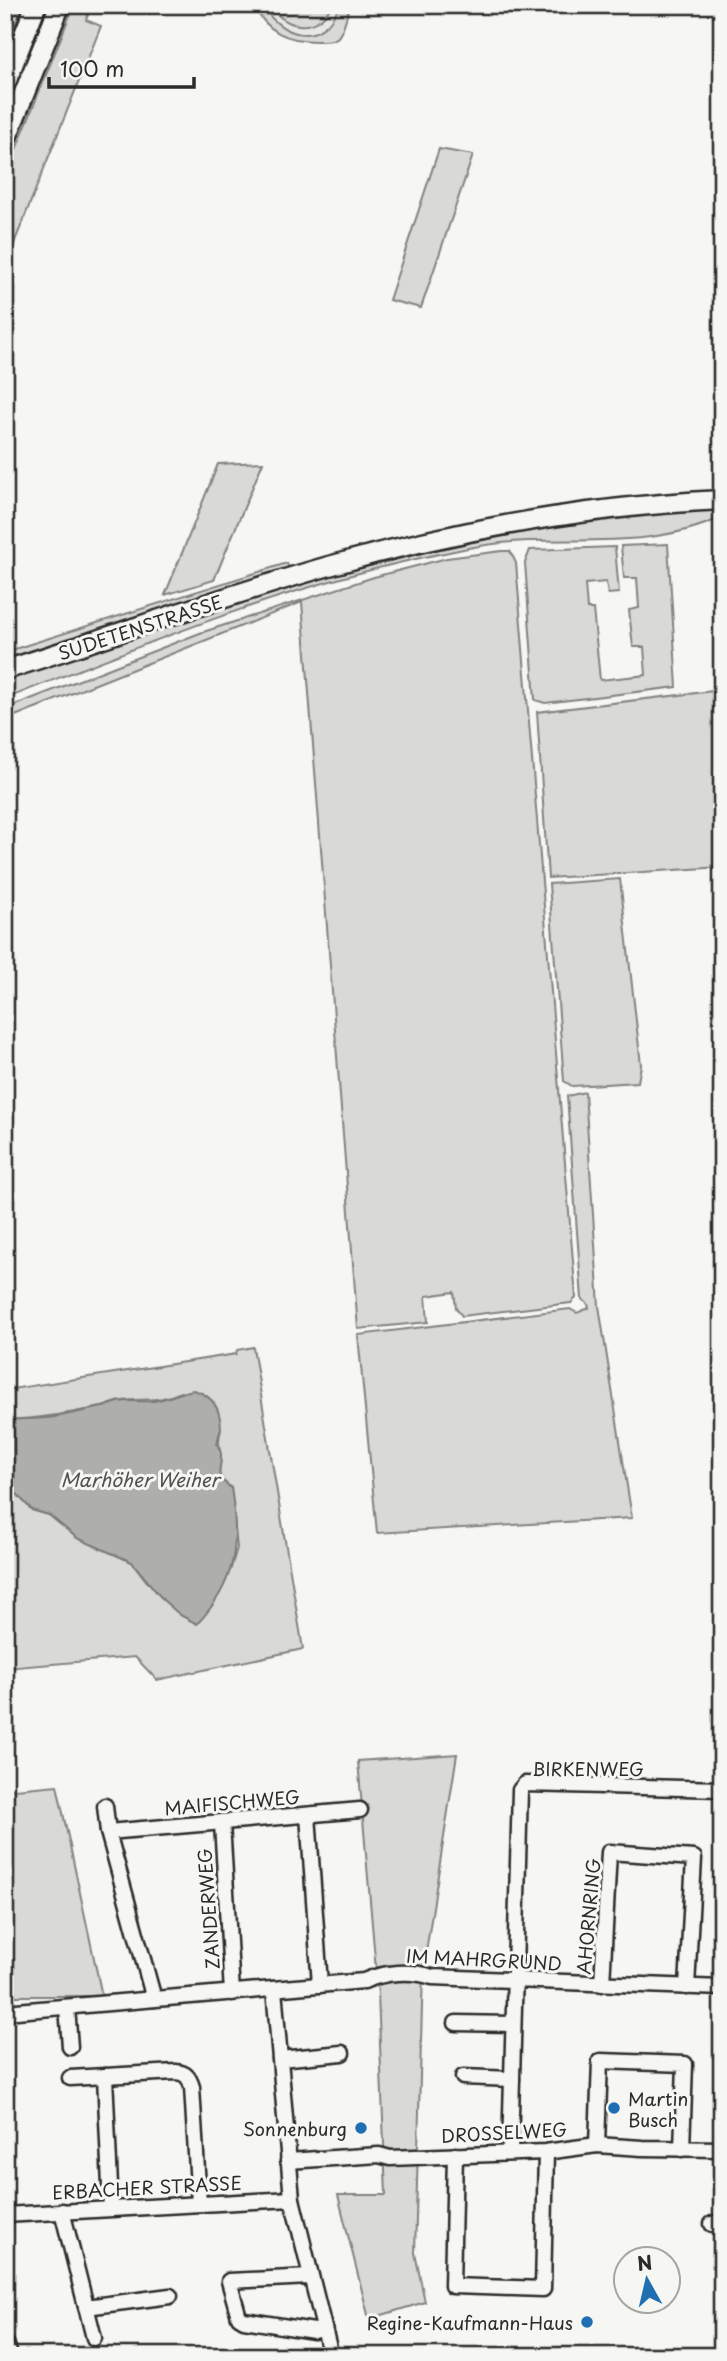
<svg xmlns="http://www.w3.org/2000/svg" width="727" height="2361" viewBox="0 0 727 2361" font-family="'Playpen Sans',sans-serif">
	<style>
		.built { fill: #e7e7e3 }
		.green { fill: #d9d9d5; stroke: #828280; stroke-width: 2 }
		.water { fill: #aeaeab; stroke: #7a7a78; stroke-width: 2 }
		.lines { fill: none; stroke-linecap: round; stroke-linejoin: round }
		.minor-casing { stroke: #2b2b2b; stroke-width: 19 }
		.major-casing { stroke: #2b2b2b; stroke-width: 23 }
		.highway-casing { stroke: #2b2b2b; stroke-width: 24 }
		.minor { stroke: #f6f6f2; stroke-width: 14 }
		.major { stroke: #f6f6f2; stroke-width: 18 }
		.highway { stroke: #f6f6f2; stroke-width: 19 }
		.poi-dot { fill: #1f6fb2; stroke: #f6f6f2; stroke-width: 2.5 }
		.labels { text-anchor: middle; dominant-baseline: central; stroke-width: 6; stroke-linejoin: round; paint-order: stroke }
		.street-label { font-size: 18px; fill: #2b2b2b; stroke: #f6f6f2 }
		.poi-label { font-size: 18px; fill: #2b2b2b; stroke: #f6f6f2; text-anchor: end }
		.water-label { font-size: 19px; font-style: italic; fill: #525251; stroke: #f6f6f2 }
	</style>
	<rect width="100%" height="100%" fill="#f6f6f2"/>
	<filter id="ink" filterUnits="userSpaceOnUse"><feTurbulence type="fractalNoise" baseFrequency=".0143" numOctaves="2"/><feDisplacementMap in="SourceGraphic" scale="14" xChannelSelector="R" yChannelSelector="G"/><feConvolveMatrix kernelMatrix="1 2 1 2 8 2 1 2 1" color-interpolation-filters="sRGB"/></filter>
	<g filter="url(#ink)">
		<!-- built -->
		<path class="built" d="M263,5H270L285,22L295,25H308L322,18L332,5H338L327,23L317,30L302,33L289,31L279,25Z"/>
		<!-- green -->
		<g class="green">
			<path d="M5,5H23L5,50Z"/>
			<path d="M74,5H92L86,20L101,26L5,266V177Z"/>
			<path d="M253,5H262C282,39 323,48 339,5H350C347,14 344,30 338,37C333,42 323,41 317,41C287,41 267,32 253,5Z"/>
			<path d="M270,5H332C317,33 286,31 270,5Z"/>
			<path d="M439,149L473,155L421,308L389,300Z"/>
			<path d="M263,462L214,580L165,595L218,464Z"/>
			<path d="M722,505V517C661,546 593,539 528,541C502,542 475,546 449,552C295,582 150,642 5,699V678L346,566L558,521Z"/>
			<path d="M668,544L677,687L545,703L535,700L525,563L530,550L615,547L619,593L608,594L606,582L585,584L587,609H593L600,680L646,675L644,647H633L629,610L639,608L637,578H624L621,546Z"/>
			<path d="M502,551H510L516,563L576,1298L571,1303L462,1316L456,1308L454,1292L426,1296L428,1322L358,1329L302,602L5,720V709L200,633L374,577L447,558Z"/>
			<path d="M287,563L289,570L5,663V652Z"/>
			<path d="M722,690V867L548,878L537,712Z"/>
			<path d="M620,879L641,1065L638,1082L572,1086L564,1081L549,884Z"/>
			<path d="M585,1092L599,1306L632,1518L377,1533L358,1335L570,1309L577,1313L589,1308L588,1304L582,1299L567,1096Z"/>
			<path d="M253,1347L303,1649L157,1680L135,1657L5,1668V1488L16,1493L32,1510L49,1515L77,1538L132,1562L148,1583L230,1571L237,1548L231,1488C211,1472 223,1471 220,1452C219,1443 218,1440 221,1430L181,1392C157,1404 140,1397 117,1402C112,1403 107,1406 102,1407C70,1413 39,1419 5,1420V1390L236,1354L237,1350Z"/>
			<path d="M457,1754L423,1971L415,2253L425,2302L369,2319L338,2195H386L378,1994L358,1761Z"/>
			<path d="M57,1785L102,1996H5V1790Z"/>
		</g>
		<!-- water -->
		<path class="water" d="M194,1390C213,1396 220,1408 221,1427C221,1433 217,1438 217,1444C218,1447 221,1451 221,1454C222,1472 212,1474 231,1488C240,1543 237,1582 197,1624L180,1615L163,1600L132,1562L77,1538L49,1515L32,1510L16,1493L5,1488V1420C24,1418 42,1420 60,1416C75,1413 88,1410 103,1407C108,1406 113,1403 119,1402C130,1400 141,1402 152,1401C166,1400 179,1392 194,1390Z"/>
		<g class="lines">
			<!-- minor casing -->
			<g class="minor-casing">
				<g id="minor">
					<path d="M105,1806L108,1832"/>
					<path d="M308,1815L320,1985"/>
					<path d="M222,1823L232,1993"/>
					<path d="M602,1984L609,1852L694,1858L687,1987"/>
					<path d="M274,1989L292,2199L331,2356"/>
					<path d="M154,1999L108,1832L360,1810"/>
					<path d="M67,2007L70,2047"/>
					<path d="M5,2012L364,1981C384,1972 412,1970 432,1977L722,1988"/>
					<path d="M456,2023L513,2024"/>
					<path d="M280,2059L342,2053"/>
					<path d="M105,2076L111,2208"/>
					<path d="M463,2077L512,2079"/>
					<path d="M70,2078L176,2072C186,2073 189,2077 192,2087L199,2204"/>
					<path d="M597,2145L600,2061L685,2064L682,2149"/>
					<path d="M510,2151L520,1790L525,1784L722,1789"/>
					<path d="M455,2155L452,2286L543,2289L546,2152"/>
					<path d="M288,2161L379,2155L390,2158L545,2152L597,2145L642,2148L722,2149"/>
					<path d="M62,2211L94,2338"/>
					<path d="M5,2215L292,2199"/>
					<path d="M712,2224L722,2221"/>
					<path d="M310,2277L229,2281L239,2317L244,2320L314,2331L324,2329"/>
					<path d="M86,2307L170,2296"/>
				</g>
			</g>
			<!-- major casing -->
			<g class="major-casing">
				<g id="major">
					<path d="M5,670C113,636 220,597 329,566C457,530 589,506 722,500"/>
					<path d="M5,2346L8,2356"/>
				</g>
			</g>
			<!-- highway casing -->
			<g class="highway-casing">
				<g id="highway">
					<path d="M5,84L36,5"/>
					<path d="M5,141L60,5"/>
				</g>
			</g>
			<!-- minor -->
			<use href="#minor" class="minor"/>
			<!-- major -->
			<use href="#major" class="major"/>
			<!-- highway -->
			<use href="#highway" class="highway"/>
		</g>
	</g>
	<!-- markers -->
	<g class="poi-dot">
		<circle cx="614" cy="2108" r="7"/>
		<circle cx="361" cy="2128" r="7"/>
		<circle cx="587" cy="2322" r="7"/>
	</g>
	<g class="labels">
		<!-- street labels -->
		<g class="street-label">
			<text transform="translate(140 627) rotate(-18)">SUDETENSTRASSE</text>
			<text x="588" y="1768">BIRKENWEG</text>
			<text transform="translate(232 1802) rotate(-5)">MAIFISCHWEG</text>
			<text transform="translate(208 1909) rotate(-94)">ZANDERWEG</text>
			<text transform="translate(588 1916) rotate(-85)">AHORNRING</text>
			<text transform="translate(484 1959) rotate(3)">IM MAHRGRUND</text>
			<text transform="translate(504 2132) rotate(-3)">DROSSELWEG</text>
			<text transform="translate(147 2187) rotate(-3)">ERBACHER STRASSE</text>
		</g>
		<!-- poi labels -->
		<g class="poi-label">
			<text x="628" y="2098" text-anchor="start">Martin<tspan x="628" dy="21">Busch</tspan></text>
			<text x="347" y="2128">Sonnenburg</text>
			<text x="573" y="2322">Regine-Kaufmann-Haus</text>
		</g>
		<!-- water labels -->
		<g class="water-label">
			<text x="140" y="1479">Marhöher Weiher</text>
		</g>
	</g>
	<!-- margin -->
	<rect width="727" height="2361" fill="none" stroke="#f6f6f2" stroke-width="28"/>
	<rect x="14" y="14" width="699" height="2333" fill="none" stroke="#2b2b2b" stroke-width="2.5" filter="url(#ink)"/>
	<!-- north arrow -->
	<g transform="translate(647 2280) rotate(352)"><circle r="33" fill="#f6f6f2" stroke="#a5a5a2" stroke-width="2"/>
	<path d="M0-5L12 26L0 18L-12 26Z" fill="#1f6fb2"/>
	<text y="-10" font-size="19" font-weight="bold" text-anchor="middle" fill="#2b2b2b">N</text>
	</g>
	<!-- scale -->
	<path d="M49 77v10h145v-10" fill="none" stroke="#2b2b2b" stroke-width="3.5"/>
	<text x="60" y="77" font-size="21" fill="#2b2b2b" stroke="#f6f6f2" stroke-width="5" paint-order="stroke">100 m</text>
</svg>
